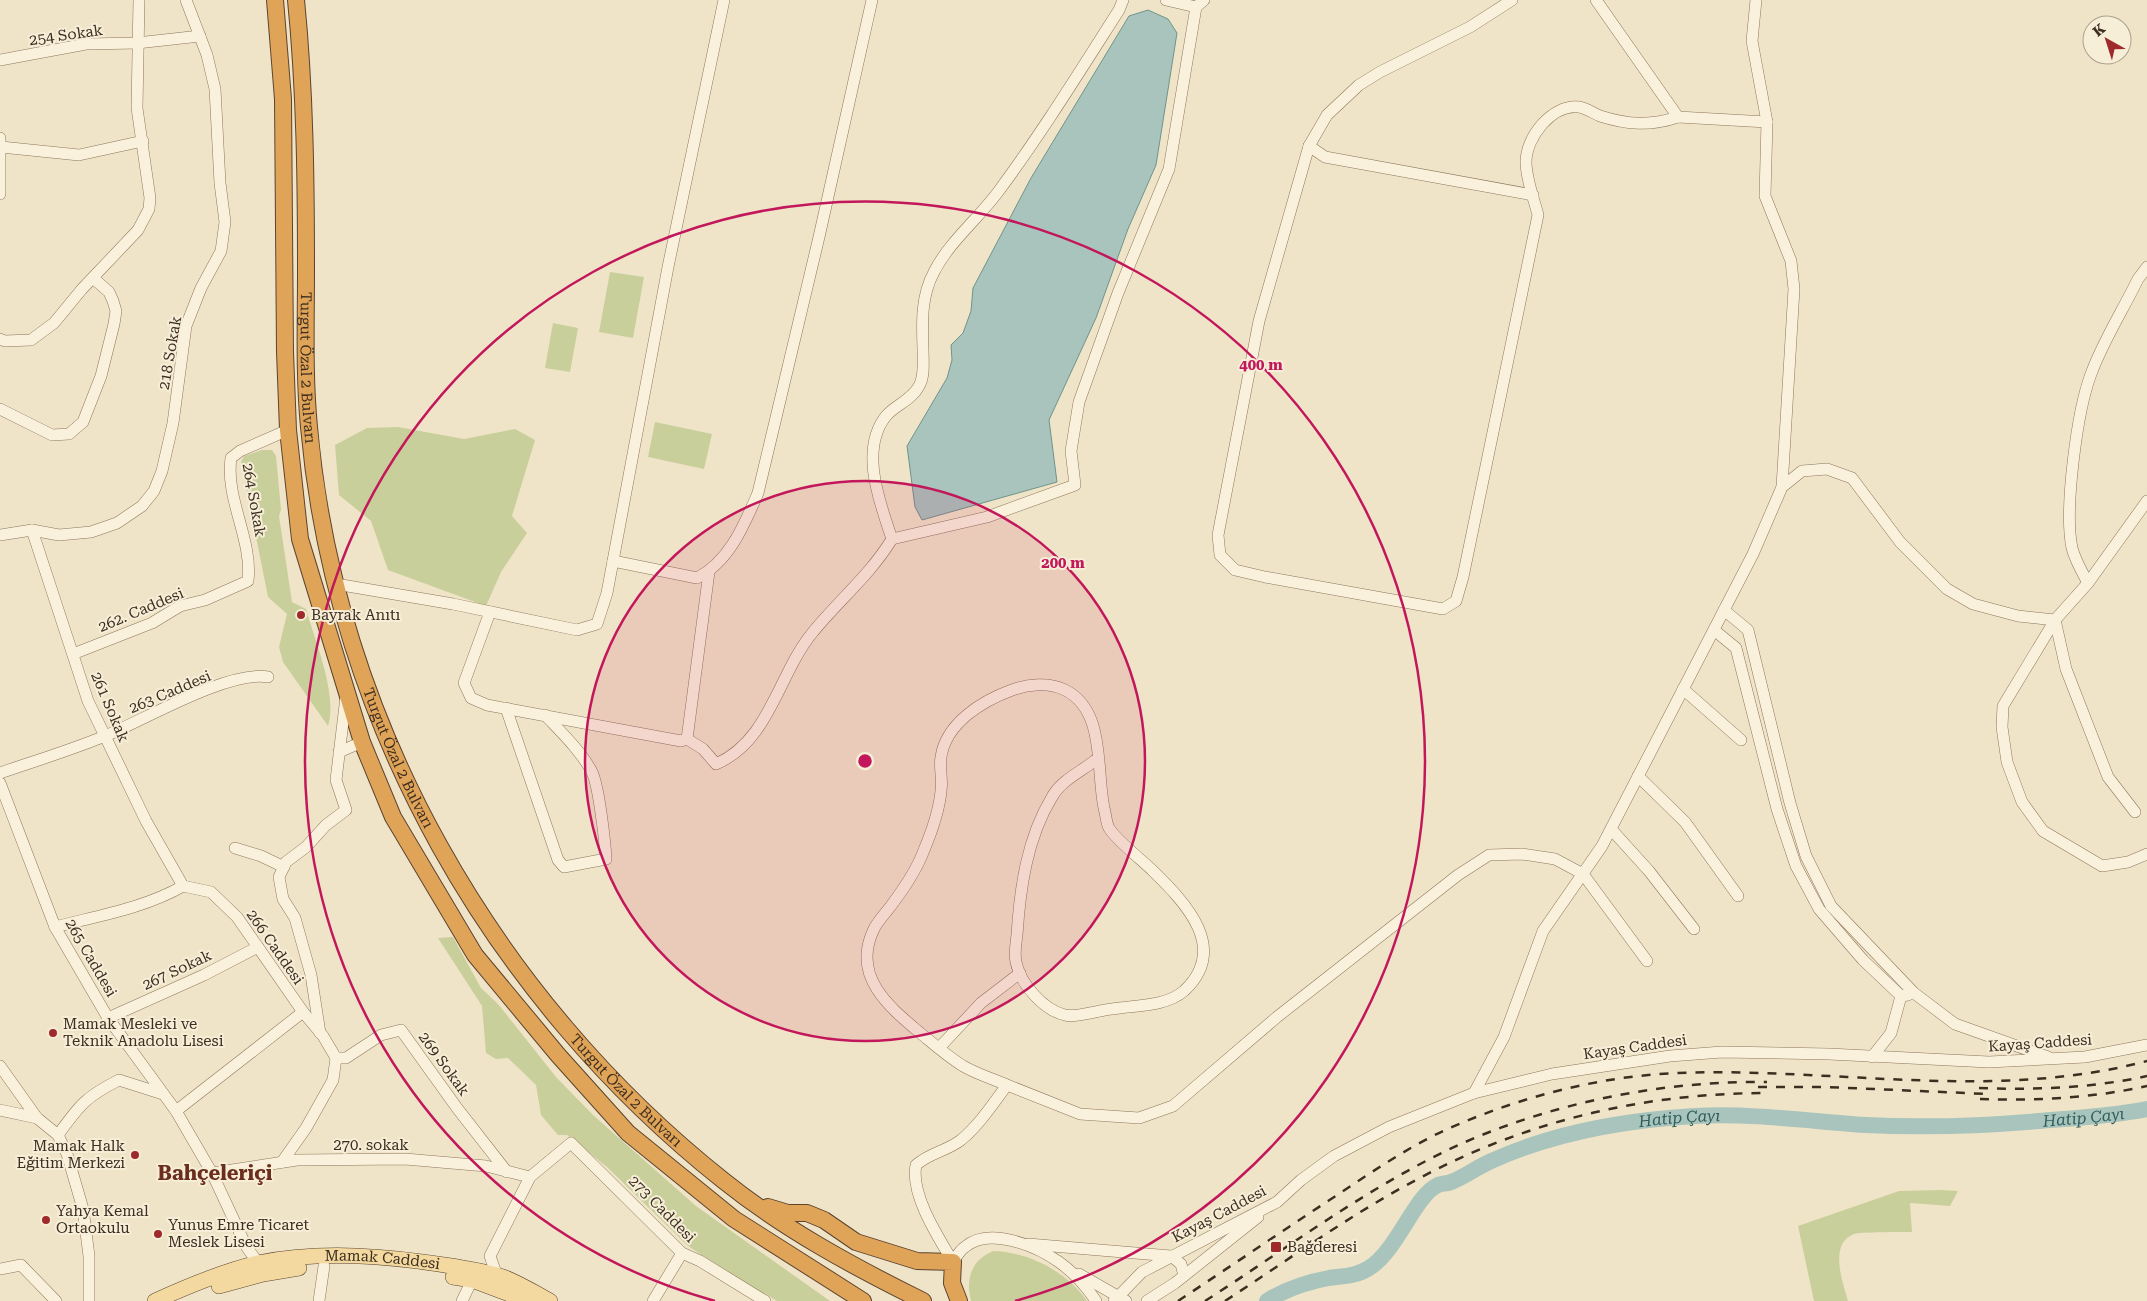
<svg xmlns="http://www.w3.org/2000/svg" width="2147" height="1301" viewBox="0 0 2147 1301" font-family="'Roboto Serif',serif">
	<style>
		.green { fill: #c9cf9b }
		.water { fill: #a9c4bc; stroke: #6f938a }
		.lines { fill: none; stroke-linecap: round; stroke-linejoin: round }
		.river { stroke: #a9c4bc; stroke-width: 16 }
		.minor-casing { stroke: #8d765c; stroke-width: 12 }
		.major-casing { stroke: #5b4430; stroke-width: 16 }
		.highway-casing { stroke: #5b4430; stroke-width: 18 }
		.minor { stroke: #faf1dc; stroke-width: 11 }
		.major { stroke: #f3d9a0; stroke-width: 15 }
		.highway { stroke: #e0a458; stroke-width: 16 }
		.rail { stroke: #3d2e20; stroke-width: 2.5; stroke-dasharray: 9 9; stroke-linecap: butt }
		.ring { fill: none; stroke: #c2185b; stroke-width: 2.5 }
		.poi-dot { fill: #9e2a2b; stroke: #f7eed8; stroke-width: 2 }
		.labels { text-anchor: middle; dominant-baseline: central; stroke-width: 4; stroke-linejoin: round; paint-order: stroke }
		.street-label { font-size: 15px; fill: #3d2e20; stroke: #f7eed8 }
		.poi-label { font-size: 15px; fill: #3d2e20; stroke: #f7eed8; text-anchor: start }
		.water-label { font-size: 16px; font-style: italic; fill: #2f5d5a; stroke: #f7eed8 }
		.district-label { font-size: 20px; font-weight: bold; fill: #6b2e1e; stroke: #f7eed8 }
		.centre { fill: #c2185b; stroke: #f7eed8; stroke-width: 2.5 }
		.ring-label { font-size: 15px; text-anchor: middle; font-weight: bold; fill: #c2185b; stroke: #f7eed8; stroke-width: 4; stroke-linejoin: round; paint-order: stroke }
	</style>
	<rect width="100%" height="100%" fill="#f0e4c8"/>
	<!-- green -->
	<g class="green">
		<path d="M610,272L644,277L633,338L599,332Z"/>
		<path d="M553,323L578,328L570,372L545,368Z"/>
		<path d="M655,422L712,434L704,469L648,457Z"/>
		<path d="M398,427L464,439L515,429L535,440L512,516L527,533L501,572L486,606L388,570L371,521L339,495L335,445L367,428Z"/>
		<path d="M262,450H272L276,456L281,510L279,516L292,602L306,609C315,641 338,695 328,726L283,662L279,647L287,614L268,597L241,462L244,456Z"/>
		<path d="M453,937L481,988L498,1004L556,1077L593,1115L696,1206L830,1301H777L710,1261L687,1245L607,1167L567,1135H558L541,1115L536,1085L508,1058L496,1059L486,1053L482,1006L438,938Z"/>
		<path d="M1941,1190L1958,1191L1950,1206L1910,1203L1912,1232C1902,1232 1860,1232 1854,1234C1828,1244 1843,1283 1848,1301H1814L1798,1226L1899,1191Z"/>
		<path d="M993,1251C1029,1252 1067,1272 1087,1301H971C965,1278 972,1260 993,1251Z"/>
	</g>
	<!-- water -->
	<path class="water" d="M1148,10L1168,19L1177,33L1156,165L1128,229L1096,318L1049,420L1057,482L922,520L915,507L907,446L947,378L952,360L951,345L963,333L971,311L973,288L1031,178L1129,16Z"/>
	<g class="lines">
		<!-- river -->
		<path class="river" id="s1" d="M1267,1301C1286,1289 1307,1282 1329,1278C1344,1276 1357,1276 1369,1268C1397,1251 1415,1195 1438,1185C1442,1183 1447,1184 1451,1182C1464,1177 1476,1168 1489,1162C1552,1133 1626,1120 1695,1116C1752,1113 1808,1121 1865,1125C1924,1128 1981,1126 2039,1121C2075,1118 2111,1116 2147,1109"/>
		<!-- minor casing -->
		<g class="minor-casing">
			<g id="minor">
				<path d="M1166,0L1196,7"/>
				<path d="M1512,0L1470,27L1380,72L1359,85L1327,115L1309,146L1259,321L1218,535L1220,555L1235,570L1265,577L1443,609L1456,601L1463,577L1538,215C1534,199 1526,179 1526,162C1526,137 1552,104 1579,107C1586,108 1593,113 1600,116C1628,125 1651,126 1678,117"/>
				<path d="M1596,0L1678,117L1767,122"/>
				<path d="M1756,0L1752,41L1767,122L1765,196L1791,261L1794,289L1782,487"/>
				<path d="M0,60L86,44L137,43L200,36"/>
				<path d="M0,138V194"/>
				<path d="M1309,146L1325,157L1533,195"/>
				<path d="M1,147L79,155L143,141"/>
				<path d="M0,339L5,341L31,340L54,323L82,289L138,230L149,209L150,198L137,108L139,0"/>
				<path d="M0,409L52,435L69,434L83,422L101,376L114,324L116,311L113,301L109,292L93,278"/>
				<path d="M2147,501L2088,583L2055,620L2003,706L2002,727L2007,762L2022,802L2043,831L2102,866L2128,862L2147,854"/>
				<path d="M32,530L88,701L146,821L183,886"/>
				<path d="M0,535L32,530L59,535L91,532L117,523L142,506L154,491L162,471L173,423L186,326L201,288L221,251L225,222L220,183L215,89L207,55L186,0"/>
				<path d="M892,539C880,503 859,450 886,416C895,405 912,400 919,386C925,376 923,360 923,349C922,322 921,296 934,272C949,242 978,219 998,192C1041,134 1080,71 1119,10L1123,0"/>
				<path d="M613,561L697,578C730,561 744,525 758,493L819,237L872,0"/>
				<path d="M2088,583C2082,572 2075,560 2072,548C2064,510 2077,411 2091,374C2103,341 2123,310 2138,279L2147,267"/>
				<path d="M336,584L453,604L577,630L597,624L607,593L668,267L724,0"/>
				<path d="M1724,610L1748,630L1790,803L1806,856L1831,906L1914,993L1955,1024L2048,1057"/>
				<path d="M490,612L464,683L471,698L487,705L681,741L687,739L709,572"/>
				<path d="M1714,630L1736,648L1777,809L1796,866L1819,909L1863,960L1901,996"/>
				<path d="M73,654L152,623L180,606L205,600L248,581C253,540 225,499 231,458L240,451L288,430"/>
				<path d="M1683,689L1741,740"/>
				<path d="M506,708L558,860L564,867L606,859C605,841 599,787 592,772C581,751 561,732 545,715"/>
				<path d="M687,739L703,749L716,764C770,741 778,674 813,632C839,600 870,575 892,539L987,517L1075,485L1071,451L1079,402L1118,293L1169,169L1196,7L1204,0"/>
				<path d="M339,752L362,742"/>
				<path d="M0,773C35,761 71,750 105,736C144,720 228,670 268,677"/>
				<path d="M1638,776L1685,822L1738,896"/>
				<path d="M0,783L55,927L108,1018L176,1111L212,1173L246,1246L258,1263"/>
				<path d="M1611,829L1649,871L1694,929"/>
				<path d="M235,848L261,856L284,867"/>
				<path d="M55,927C97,916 145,908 183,886L211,892L237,917L303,1012L323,1036L336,1058L333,1080L306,1128L282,1162"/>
				<path d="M108,1018L204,975L258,947"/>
				<path d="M320,1033L311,975L295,918L283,899L279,877L286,862L306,847L326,825L346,810L336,780L346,697"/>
				<path d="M939,1048L981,1003L1020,973"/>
				<path d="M1872,1057L1891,1033L1901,996L1908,995"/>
				<path d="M336,1058H346L381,1035L401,1030L457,1108L507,1172"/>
				<path d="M0,1066L37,1118L58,1135L67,1154L83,1209L89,1256V1301"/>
				<path d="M1007,1085L1080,1114L1139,1118L1173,1106L1277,1017L1458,875L1489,855L1522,854L1555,859L1583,874L1647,961"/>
				<path d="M1474,1093L1504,1037L1543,931L1602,846L1753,554L1782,487L1802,471L1827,469L1852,478L1900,542L1947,589L1973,604L2018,616L2055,620L2066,669L2108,777L2135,812"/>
				<path d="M0,1110L37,1118"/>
				<path d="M176,1111L303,1012"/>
				<path d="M58,1135C79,1106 85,1097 119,1080L163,1094"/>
				<path d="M212,1173L297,1160L405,1159L486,1166L530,1177"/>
				<path d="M1028,1244L1171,1256L1181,1264L1184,1276"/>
				<path d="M0,1269L21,1265L56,1301"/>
				<path d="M1079,1274L1126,1301"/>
				<path d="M497,1276L490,1256L530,1177L571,1143L682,1253L700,1261L765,1301"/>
				<path d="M319,1301L324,1266"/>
				<path d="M462,1301L472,1280"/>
				<path d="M653,1301L682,1253"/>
				<path d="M1096,1301C1086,1286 1073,1272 1059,1262C1036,1246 989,1226 965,1247C960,1250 956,1257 953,1262C938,1237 910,1194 916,1165C929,1153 947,1151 961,1140C979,1125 993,1104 1007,1085C993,1079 977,1074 963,1066C950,1058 937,1047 925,1037C893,1010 851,979 873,931C877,921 887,912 893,903C905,887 917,869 924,850C932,831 939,812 941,791C943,780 939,768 941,757C946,723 982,701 1012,690C1028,684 1049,682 1065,690C1106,710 1096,771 1104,808C1106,814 1106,823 1109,828C1115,839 1143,861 1153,871C1187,904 1229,949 1184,991C1165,1007 1135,1005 1112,1009C1100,1010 1075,1018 1065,1015C1043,1010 1020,983 1016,962C1014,954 1016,943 1017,935C1020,888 1027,838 1052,797C1062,779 1083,771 1098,758"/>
				<path d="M1114,1301L1142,1272L1277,1202L1301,1180L1334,1156L1389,1127L1474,1093L1552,1074L1670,1056L1722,1052L1829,1054L1989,1062L2085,1057L2147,1045"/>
				<path d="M1147,1301L1175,1283L1258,1217"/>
			</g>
		</g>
		<!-- major casing -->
		<g class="major-casing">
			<g id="major">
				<path d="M453,1277L472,1280L528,1301"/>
				<path d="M219,1286L263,1274L299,1268"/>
				<path id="s2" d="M155,1301C188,1286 223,1271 258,1263C321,1250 389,1256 451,1266C468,1269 486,1271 503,1277C519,1283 535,1293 550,1301"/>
			</g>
		</g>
		<!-- highway casing -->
		<g class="highway-casing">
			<g id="highway">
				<path d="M275,0L283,99L285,352L288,430L300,539L362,742L393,817L475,955L558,1055L628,1133L734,1219L863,1301"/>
				<path id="s3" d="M296,0C305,90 306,181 306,271C306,323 304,375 309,427C335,722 493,998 724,1181C784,1229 854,1267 923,1301"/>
				<path d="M768,1207L788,1213H807L824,1220L856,1242L917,1261L953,1262L952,1283L959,1301"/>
			</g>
		</g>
		<!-- minor -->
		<use href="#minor" class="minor"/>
		<!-- major -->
		<use href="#major" class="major"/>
		<!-- highway -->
		<use href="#highway" class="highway"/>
		<!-- rail -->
		<g class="rail">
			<path d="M1758,1087H1827L1988,1094"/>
			<path d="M1979,1088C2035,1090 2093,1088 2147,1076"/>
			<path d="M1980,1099C2035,1101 2093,1098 2147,1086"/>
			<path d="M1178,1301C1228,1268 1278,1234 1328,1201C1366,1176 1403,1150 1443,1131C1516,1098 1598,1076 1678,1073C1834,1067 1993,1102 2147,1061"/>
			<path d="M1205,1301C1294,1244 1389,1171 1487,1133C1576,1098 1672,1081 1767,1082"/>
			<path d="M1225,1301C1288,1260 1350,1215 1416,1180C1525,1121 1644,1093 1767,1093"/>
		</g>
	</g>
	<!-- distance rings -->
	<circle cx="865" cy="761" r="280" fill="#c2185b" fill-opacity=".12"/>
	<g class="ring">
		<circle cx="865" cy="761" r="280"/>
		<path d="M715 1301A560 560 0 1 1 1015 1301"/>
	</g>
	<!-- markers -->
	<g class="poi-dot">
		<circle cx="301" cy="615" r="5"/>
		<circle cx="53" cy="1033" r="5"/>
		<circle cx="135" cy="1155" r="5"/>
		<circle cx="46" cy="1220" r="5"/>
		<circle cx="158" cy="1234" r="5"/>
		<rect x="1270" y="1241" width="12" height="12" rx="2.5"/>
	</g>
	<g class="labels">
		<!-- street labels -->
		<g class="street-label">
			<text transform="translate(66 35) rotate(-8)">254 Sokak</text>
			<text transform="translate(170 353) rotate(-80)">218 Sokak</text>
			<text stroke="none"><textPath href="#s3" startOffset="368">Turgut Özal 2 Bulvarı</textPath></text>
			<text transform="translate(254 500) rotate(80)">264 Sokak</text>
			<text transform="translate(141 610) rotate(-23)">262. Caddesi</text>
			<text transform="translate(170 692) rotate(-23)">263 Caddesi</text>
			<text transform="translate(110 707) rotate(67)">261 Sokak</text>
			<text stroke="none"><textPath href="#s3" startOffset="772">Turgut Özal 2 Bulvarı</textPath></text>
			<text transform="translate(275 947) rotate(55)">266 Caddesi</text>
			<text transform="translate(91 958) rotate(60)">265 Caddesi</text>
			<text transform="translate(177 970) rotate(-25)">267 Sokak</text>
			<text transform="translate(2040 1043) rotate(-4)">Kayaş Caddesi</text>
			<text transform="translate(1635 1047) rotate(-8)">Kayaş Caddesi</text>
			<text transform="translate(444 1064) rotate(54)">269 Sokak</text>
			<text stroke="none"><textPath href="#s3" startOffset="1178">Turgut Özal 2 Bulvarı</textPath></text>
			<text x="371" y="1145">270. sokak</text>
			<text transform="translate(662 1209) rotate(45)">273 Caddesi</text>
			<text transform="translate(1219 1214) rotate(-28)">Kayaş Caddesi</text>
			<text stroke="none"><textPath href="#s2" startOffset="235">Mamak Caddesi</textPath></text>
		</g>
		<!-- poi labels -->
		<g class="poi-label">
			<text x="311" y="615">Bayrak Anıtı</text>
			<text x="63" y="1024">Mamak Mesleki ve<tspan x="63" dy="17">Teknik Anadolu Lisesi</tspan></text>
			<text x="125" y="1146" text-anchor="end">Mamak Halk<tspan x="125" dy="17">Eğitim Merkezi</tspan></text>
			<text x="56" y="1211">Yahya Kemal<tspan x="56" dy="17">Ortaokulu</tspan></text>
			<text x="168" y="1225">Yunus Emre Ticaret<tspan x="168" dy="17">Meslek Lisesi</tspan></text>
			<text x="1287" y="1247">Bağderesi</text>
		</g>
		<!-- water labels -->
		<g class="water-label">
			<text stroke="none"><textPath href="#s1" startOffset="875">Hatip Çayı</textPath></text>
			<text stroke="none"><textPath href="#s1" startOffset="470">Hatip Çayı</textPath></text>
		</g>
		<!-- district labels -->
		<g class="district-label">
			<text x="215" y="1173">Bahçeleriçi</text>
		</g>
	</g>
	<circle cx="865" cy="761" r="8" class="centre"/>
	<g class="ring-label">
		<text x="1261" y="370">400 m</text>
		<text x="1063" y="568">200 m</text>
	</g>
	<!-- north arrow -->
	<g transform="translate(2107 40) rotate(321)"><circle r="24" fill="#f7eed8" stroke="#ada18e"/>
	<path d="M0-4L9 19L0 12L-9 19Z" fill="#9e2a2b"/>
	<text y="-8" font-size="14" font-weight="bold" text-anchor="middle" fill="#3d2e20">K</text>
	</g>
</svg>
